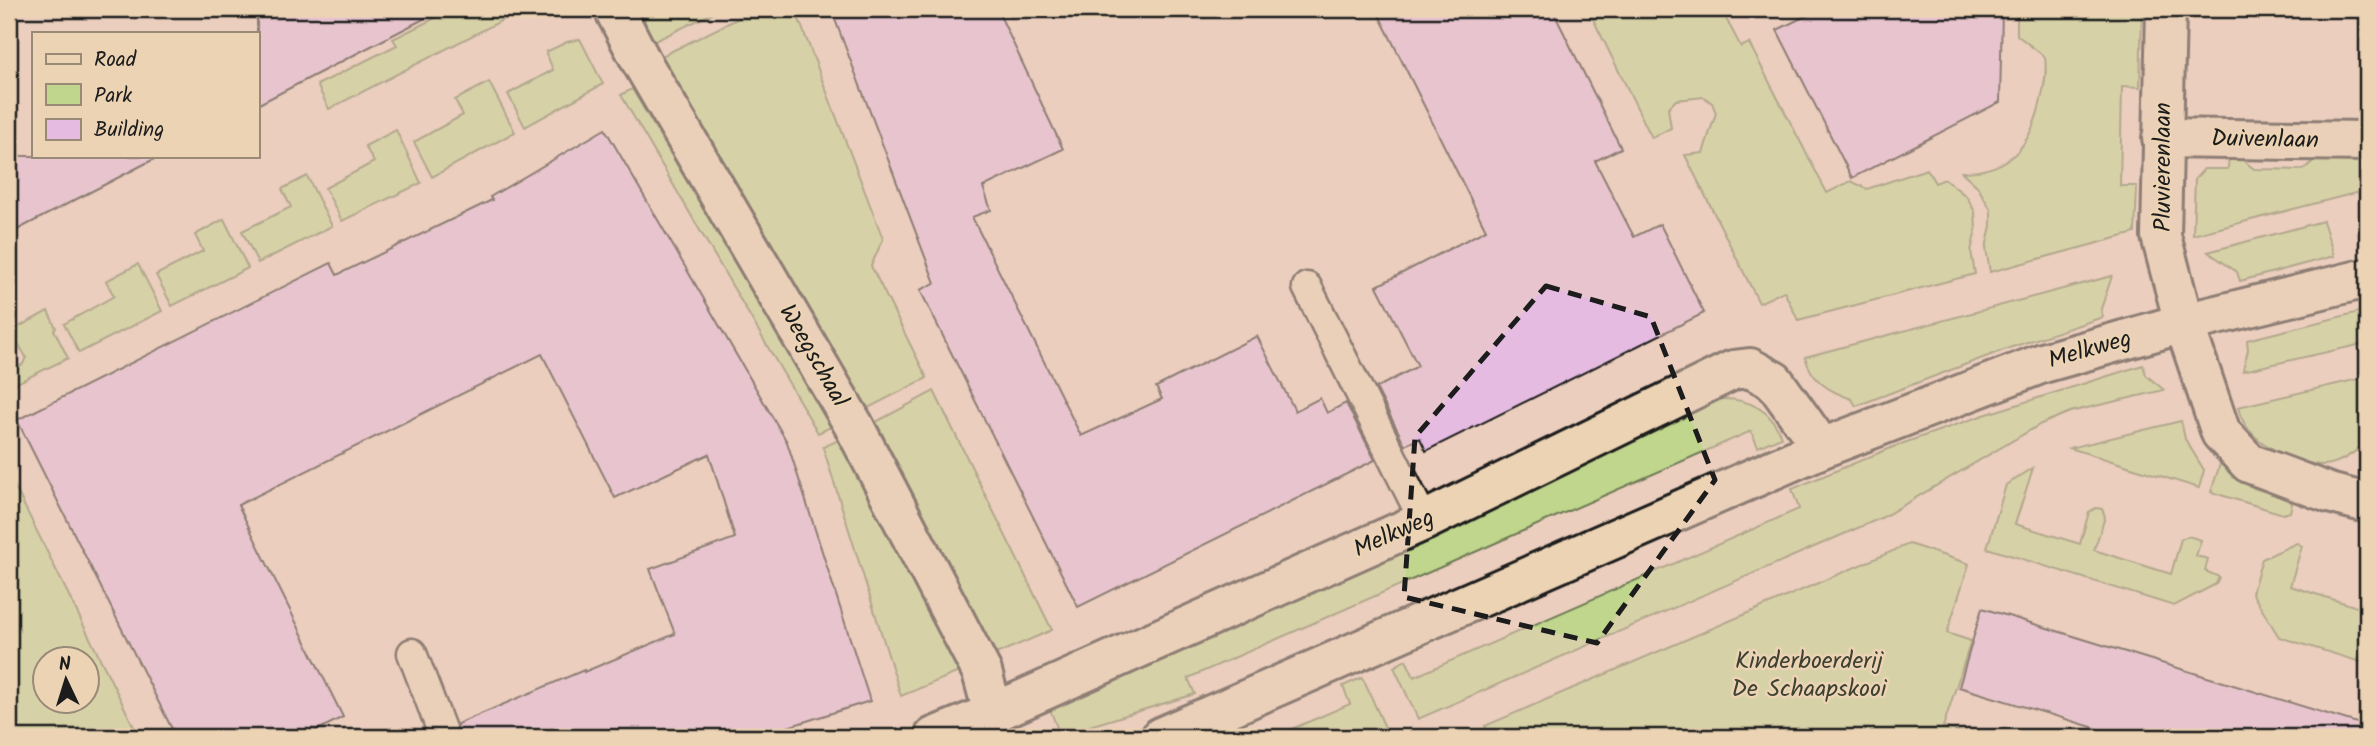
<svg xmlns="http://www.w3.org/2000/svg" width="2376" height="746" viewBox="0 0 2376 746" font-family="Kalam,sans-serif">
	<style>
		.green { fill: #bfd68c; stroke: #6e7954; stroke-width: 2; fill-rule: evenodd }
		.building { fill: #e5bbe2; stroke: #1c1c1c; stroke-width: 2 }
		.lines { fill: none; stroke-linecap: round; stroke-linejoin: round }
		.service-casing { stroke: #1c1c1c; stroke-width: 33 }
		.minor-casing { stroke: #1c1c1c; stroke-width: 44 }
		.tertiary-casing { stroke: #1c1c1c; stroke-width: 44 }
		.service { stroke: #ecd3b4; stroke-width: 28 }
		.minor { stroke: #ecd3b4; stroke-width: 38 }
		.tertiary { stroke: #ecd3b4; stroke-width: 38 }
		.marked { fill: none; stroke: #1c1c1c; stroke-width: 5; stroke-dasharray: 14 9; stroke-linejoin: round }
		.labels { text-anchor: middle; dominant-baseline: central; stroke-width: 5; stroke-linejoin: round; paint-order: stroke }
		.street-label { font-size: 24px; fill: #1c1c1c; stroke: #ecd3b4 }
		.park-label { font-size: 24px; fill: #3d4132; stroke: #ecd3b4 }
	</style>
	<rect width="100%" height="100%" fill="#ebcebd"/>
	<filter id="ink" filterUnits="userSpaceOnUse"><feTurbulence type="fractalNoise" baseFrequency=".0143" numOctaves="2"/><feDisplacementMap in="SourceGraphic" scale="14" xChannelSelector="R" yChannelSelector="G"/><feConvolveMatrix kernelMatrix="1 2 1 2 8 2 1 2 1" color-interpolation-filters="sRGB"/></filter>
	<g filter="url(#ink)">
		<!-- green -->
		<g class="green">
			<path d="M453,9H524L329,109L317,85L397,45L393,39Z"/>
			<path d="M646,9H721L653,42C649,32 641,20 646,9Z"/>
			<path d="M757,9H795L883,239L871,266L927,378L868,408L662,56Z"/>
			<path d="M1588,9H1721L1741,47L1749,43L1827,193L1851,181L1867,189L1927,169L1935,183L1945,179L1967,197L1975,212L1976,230L1971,251L1975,274L1798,320L1784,291L1759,303L1685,155L1703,153L1716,113L1712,103L1704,97L1676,100L1668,108L1671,128L1652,138Z"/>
			<path d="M2017,9H2142L2140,87L2122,86L2120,186H2137L2135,233L1990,272L1986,248L1991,226V210L1977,186L1962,172C2011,172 2031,145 2041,100C2045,84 2047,72 2045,57L2017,35Z"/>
			<path d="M580,39L603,84L525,127L508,94L553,70L546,52L567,42Z"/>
			<path d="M489,82L515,132L432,177L414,142L463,115L455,100Z"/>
			<path d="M632,89L833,426L818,433L621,95Z"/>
			<path d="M396,130L421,183L342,221L325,188L374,162L365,146Z"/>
			<path d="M2229,153H2234L2254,169L2303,170L2320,155H2367V190L2193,235L2195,179L2204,169H2228Z"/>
			<path d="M307,176L332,226L258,263L242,231L291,207L282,189Z"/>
			<path d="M224,219L248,268L172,306L156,275L203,251L195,235Z"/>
			<path d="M2323,221L2334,256L2240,281L2237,272L2208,252Z"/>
			<path d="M138,264L162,311L79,353L64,324L114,296L106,281Z"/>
			<path d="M2112,276L2101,309L2103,317L2009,348L1856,406L1852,399C1828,391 1812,381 1805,357Z"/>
			<path d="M2367,310V343L2243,371L2248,350L2247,340Z"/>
			<path d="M48,311L56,328L54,330L68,358L9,387V372L23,364L26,357L15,338V329Z"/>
			<path d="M2143,365L2146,375L2164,390L2070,412L2041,424L1883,517L1418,719L1394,667L1406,660L1414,677L1799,509L1792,489L1898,445L1984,415Z"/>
			<path d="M2367,377V440C2356,452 2341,463 2325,465C2315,466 2306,462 2297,459C2272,451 2244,436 2238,407Z"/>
			<path d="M934,391L1052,630L996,654L876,422Z"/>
			<path d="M1718,399C1747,398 1771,408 1781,437L1758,447L1751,431L1188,678L1195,694L1060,735L1048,704Z"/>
			<path d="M2181,421L2185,439L2204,470L2199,488L2070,448Z"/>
			<path d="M839,440L954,657L959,672L901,696L823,447Z"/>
			<path d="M2220,464C2231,473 2241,482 2254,488C2266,493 2282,494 2292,503L2290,512L2283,514L2211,492Z"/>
			<path d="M2033,468L2015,524L2080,544L2089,512L2096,508L2102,509L2105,517L2094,550L2171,574L2181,539L2188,536L2201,540L2196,556L2208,559L2205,571L2219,577L2216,584L2174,606L1987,548L2006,485Z"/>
			<path d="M9,475L139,737H9ZM46,658H88V700H46Z"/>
			<path d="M2297,543L2302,546L2290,586L2367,610V664L2279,637L2252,593L2262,559Z"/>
			<path d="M1909,544L1969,564L1947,633L1971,641L1943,727L1977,737H1490L1485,726Z"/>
			<path d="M1361,678L1364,681L1387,732L1375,737H1273L1350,704L1343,686Z"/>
		</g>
		<!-- building -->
		<g class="building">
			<path d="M257,9H443L257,105Z"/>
			<path d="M831,9H997L1063,149L983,187L991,210L972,217L1081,436L1162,399L1156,387L1257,336L1295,411L1320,398L1327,413L1346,403L1375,460L1078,607L920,290L935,283Z"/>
			<path d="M1376,9H1552L1621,148L1595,161L1634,237L1660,224L1704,313L1426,451L1420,438L1405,445L1376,388L1418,366L1377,286L1486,230Z"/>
			<path d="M1820,9H2002L2000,102L1852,178L1777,30Z"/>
			<path d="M605,129L787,442L870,701L756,737H460L457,724L584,670V672L675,634L650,569L735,538L709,454L615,498L542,354L238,505L343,717L304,737H176L17,420L331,263L337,275L492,200L490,197Z"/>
			<path d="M9,156H160L9,234Z"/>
			<path d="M1982,608L2367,726V737H2125L1959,687Z"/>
		</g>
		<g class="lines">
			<!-- service casing -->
			<g class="service-casing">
				<g id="service">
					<path d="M1307,287L1424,521"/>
					<path d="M412,653L444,737"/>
				</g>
			</g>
			<!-- minor casing -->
			<g class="minor-casing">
				<g id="minor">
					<path d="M614,9L641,61L853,424L982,672L993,713"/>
					<path d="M2166,9L2161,236L2184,323L2221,433L2249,463L2329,493L2367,503"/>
					<path d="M2162,138L2367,141"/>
					<path d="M934,737L993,713L1424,521L1733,370L1750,368L1774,381L1822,448"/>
				</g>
			</g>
			<!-- tertiary casing -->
			<g class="tertiary-casing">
				<path id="tertiary" d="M1161,737L1822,448L2043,363L2184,323L2367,278"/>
			</g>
			<!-- service -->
			<use href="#service" class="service"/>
			<!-- minor -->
			<use href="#minor" class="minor"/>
			<!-- tertiary -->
			<use href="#tertiary" class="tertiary"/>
		</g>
	</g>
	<!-- marked area -->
	<path d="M0 0H2376V746H0ZM1546,286L1651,317L1715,480L1597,643L1404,597L1415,437Z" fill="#ebcebd" fill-opacity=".55" fill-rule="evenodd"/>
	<path class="marked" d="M1546,286L1651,317L1715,480L1597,643L1404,597L1415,437Z"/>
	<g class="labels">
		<!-- street labels -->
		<g class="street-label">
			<text transform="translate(2265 140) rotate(1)">Duivenlaan</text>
			<text transform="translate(2163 167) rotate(-90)">Pluvierenlaan</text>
			<text transform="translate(2090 350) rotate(-16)">Melkweg</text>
			<text transform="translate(813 356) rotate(60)">Weegschaal</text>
			<text transform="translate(1394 534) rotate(-24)">Melkweg</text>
		</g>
		<!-- park labels -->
		<g class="park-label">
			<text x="1809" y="661">Kinderboerderij<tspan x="1809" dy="28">De Schaapskooi</tspan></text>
		</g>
	</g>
	<!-- margin -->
	<rect width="2376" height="746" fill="none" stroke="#ecd3b4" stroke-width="35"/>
	<rect x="18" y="18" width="2341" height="711" fill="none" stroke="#1c1c1c" stroke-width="2.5" filter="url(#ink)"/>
	<!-- legend -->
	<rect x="32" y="32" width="228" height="126" fill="#ecd3b4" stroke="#998a77" stroke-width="2"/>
	<rect x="46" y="54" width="35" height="10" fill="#ecd3b4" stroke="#998a77" stroke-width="2"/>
	<text x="94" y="66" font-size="21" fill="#1c1c1c">Road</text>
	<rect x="46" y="84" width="35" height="21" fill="#bfd68c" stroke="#998a77" stroke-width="2"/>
	<text x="94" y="102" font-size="21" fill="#1c1c1c">Park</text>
	<rect x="46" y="119" width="35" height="21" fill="#e5bbe2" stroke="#998a77" stroke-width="2"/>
	<text x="94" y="136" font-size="21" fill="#1c1c1c">Building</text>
	<!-- north arrow -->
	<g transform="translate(66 680) rotate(356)"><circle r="33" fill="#ecd3b4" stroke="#998a77" stroke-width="2"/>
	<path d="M0-5L12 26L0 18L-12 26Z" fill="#1c1c1c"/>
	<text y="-10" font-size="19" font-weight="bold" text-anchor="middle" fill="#1c1c1c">N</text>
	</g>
</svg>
